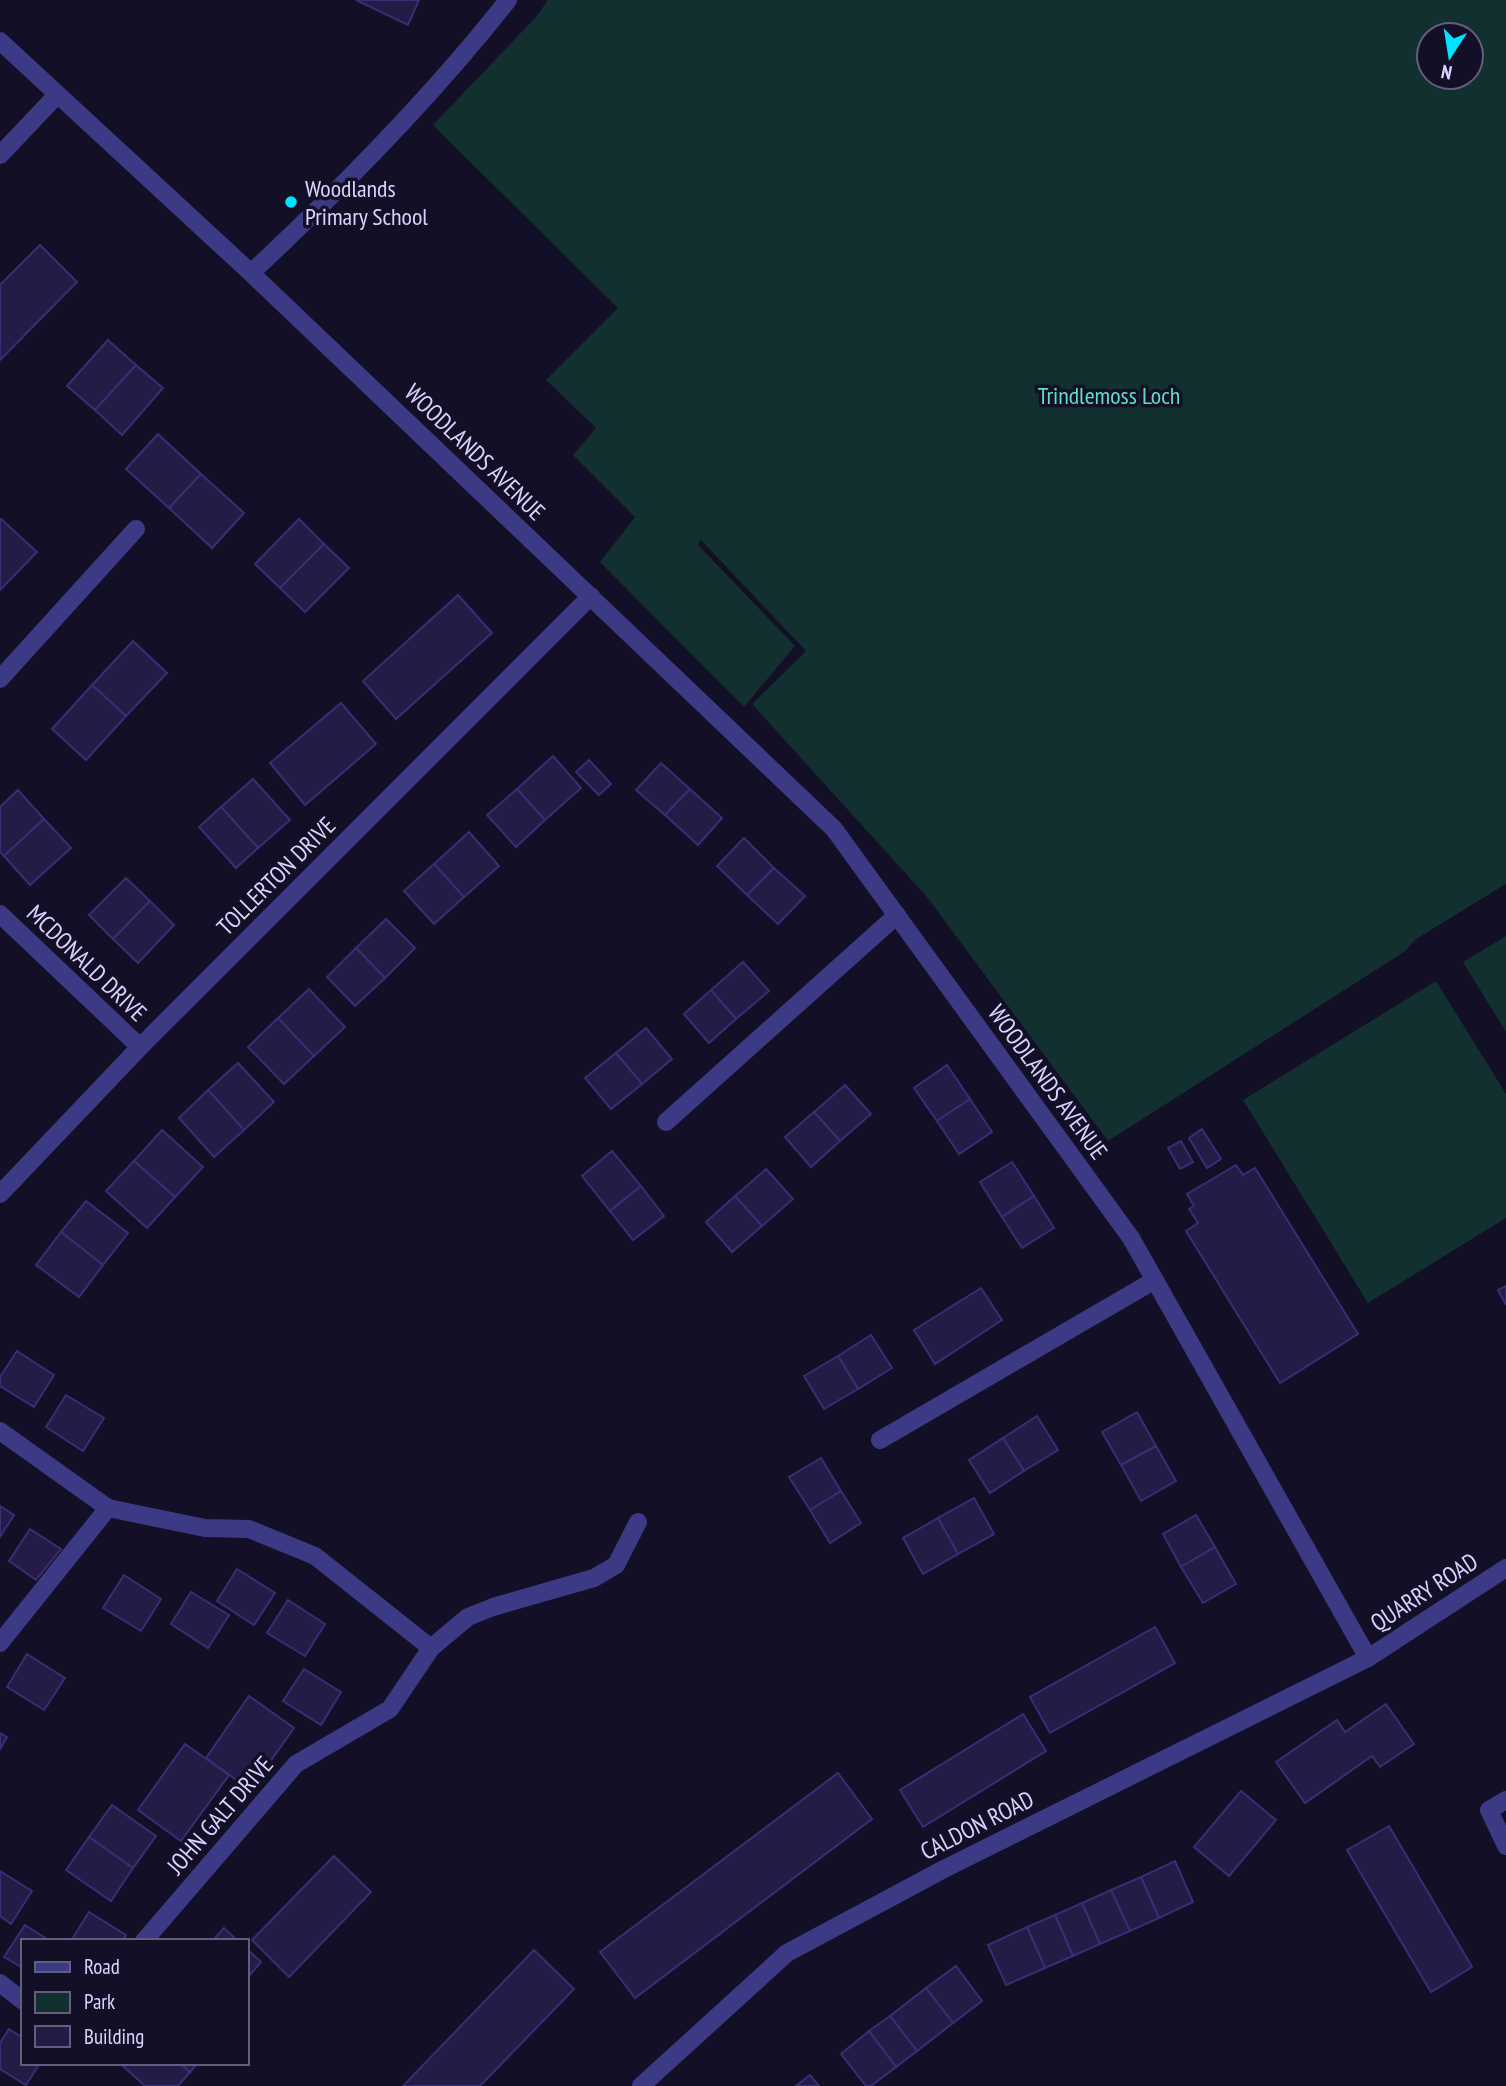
<svg xmlns="http://www.w3.org/2000/svg" width="1506" height="2086" viewBox="0 0 1506 2086" font-family="'PT Sans Narrow',sans-serif">
	<style>
		.green { fill: #12302f; fill-rule: evenodd }
		.building { fill: #241b47; stroke: #3b2d73; stroke-width: 2 }
		.lines { fill: none; stroke-linecap: round; stroke-linejoin: round }
		.service { stroke: #3d3a85; stroke-width: 18 }
		.minor { stroke: #3d3a85; stroke-width: 18 }
		.poi-dot { fill: #00e5ff; stroke: #130f26; stroke-width: 2.5 }
		.labels { text-anchor: middle; dominant-baseline: central; stroke-width: 7; stroke-linejoin: round; paint-order: stroke }
		.poi-label { font-size: 24px; fill: #d9d4ff; stroke: #130f26; text-anchor: start }
		.park-label { font-size: 24px; fill: #5fe0c0; stroke: #130f26 }
		.street-label { font-size: 24px; fill: #d9d4ff; stroke: #130f26 }
	</style>
	<rect width="100%" height="100%" fill="#130f26"/>
	<!-- green -->
	<g class="green">
		<path d="M548,0H1506V884L1416,939L1404,952L1108,1141L927,897L752,704L806,651L700,539L698,545L795,646L744,707L600,562L635,517L573,455L596,428L546,380L618,308L433,125L536,17ZM1471,35V77H1429V35Z"/>
		<path d="M1506,936V1032L1463,962Z"/>
		<path d="M1436,981L1506,1094V1218L1368,1303L1243,1100Z"/>
	</g>
	<!-- building -->
	<g class="building">
		<path d="M356,0H419L408,25Z"/>
		<path d="M40,245L77,282L0,360V285Z"/>
		<path d="M108,340L136,365L95,410L67,386Z"/>
		<path d="M136,365L163,388L122,435L95,410Z"/>
		<path d="M158,434L201,474L169,508L126,469Z"/>
		<path d="M201,474L244,513L212,548L169,508Z"/>
		<path d="M1,519L37,552L0,590V520Z"/>
		<path d="M299,519L324,544L280,588L255,564Z"/>
		<path d="M324,544L349,568L305,612L280,588Z"/>
		<path d="M458,595L492,633L396,719L363,681Z"/>
		<path d="M133,641L167,673L126,716L92,685Z"/>
		<path d="M92,685L126,716L86,760L52,729Z"/>
		<path d="M341,703L376,744L305,805L270,763Z"/>
		<path d="M553,756L581,788L545,820L517,789Z"/>
		<path d="M589,760L611,784L599,795L576,772Z"/>
		<path d="M661,763L690,789L665,815L636,790Z"/>
		<path d="M253,779L290,820L258,848L221,807Z"/>
		<path d="M517,789L545,820L516,847L487,815Z"/>
		<path d="M690,789L722,818L698,845L665,815Z"/>
		<path d="M18,790L44,819L4,856L0,852V807Z"/>
		<path d="M221,807L258,848L236,868L199,827Z"/>
		<path d="M44,819L71,848L30,885L4,856Z"/>
		<path d="M469,832L499,866L464,897L434,864Z"/>
		<path d="M744,838L774,868L747,895L717,866Z"/>
		<path d="M434,864L464,897L434,924L404,891Z"/>
		<path d="M774,868L805,896L778,924L747,895Z"/>
		<path d="M126,878L150,901L113,939L89,915Z"/>
		<path d="M150,901L174,925L138,963L113,939Z"/>
		<path d="M386,919L415,948L385,978L356,948Z"/>
		<path d="M356,948L385,978L355,1006L327,977Z"/>
		<path d="M743,962L769,991L736,1019L711,990Z"/>
		<path d="M309,989L345,1027L314,1056L278,1018Z"/>
		<path d="M711,990L736,1019L709,1043L684,1014Z"/>
		<path d="M278,1018L314,1056L284,1084L248,1047Z"/>
		<path d="M646,1028L672,1059L642,1084L616,1053Z"/>
		<path d="M616,1053L642,1084L611,1109L585,1078Z"/>
		<path d="M238,1063L274,1102L244,1130L208,1090Z"/>
		<path d="M947,1065L970,1099L937,1121L914,1088Z"/>
		<path d="M845,1085L871,1114L840,1141L814,1112Z"/>
		<path d="M208,1090L244,1130L214,1157L179,1118Z"/>
		<path d="M970,1099L992,1132L959,1154L937,1121Z"/>
		<path d="M814,1112L840,1141L811,1167L785,1137Z"/>
		<path d="M1202,1129L1221,1159L1207,1168L1189,1138Z"/>
		<path d="M162,1130L203,1167L175,1197L134,1161Z"/>
		<path d="M1181,1141L1193,1162L1180,1169L1168,1148Z"/>
		<path d="M612,1151L641,1186L610,1211L582,1176Z"/>
		<path d="M134,1161L175,1197L147,1228L106,1191Z"/>
		<path d="M1012,1162L1034,1196L1002,1217L980,1182Z"/>
		<path d="M1236,1165L1243,1175L1255,1168L1358,1334L1280,1383L1186,1231L1198,1223L1189,1209L1194,1206L1187,1194Z"/>
		<path d="M766,1169L793,1199L762,1226L735,1196Z"/>
		<path d="M641,1186L664,1216L633,1240L610,1211Z"/>
		<path d="M735,1196L762,1226L732,1252L706,1222Z"/>
		<path d="M1034,1196L1054,1228L1022,1248L1002,1217Z"/>
		<path d="M86,1201L128,1233L103,1265L61,1232Z"/>
		<path d="M61,1232L103,1265L79,1297L36,1265Z"/>
		<path d="M1506,1286V1305L1498,1290Z"/>
		<path d="M981,1288L1002,1320L935,1364L914,1330Z"/>
		<path d="M871,1335L892,1368L858,1389L838,1356Z"/>
		<path d="M17,1351L54,1375L34,1407L0,1386V1377Z"/>
		<path d="M838,1356L858,1389L824,1409L804,1376Z"/>
		<path d="M66,1395L104,1418L83,1451L46,1427Z"/>
		<path d="M1137,1412L1156,1446L1121,1465L1102,1432Z"/>
		<path d="M1037,1416L1058,1450L1024,1471L1003,1438Z"/>
		<path d="M1003,1438L1024,1471L990,1493L969,1460Z"/>
		<path d="M1156,1446L1176,1481L1141,1501L1121,1465Z"/>
		<path d="M821,1458L841,1491L810,1510L789,1477Z"/>
		<path d="M841,1491L861,1523L830,1543L810,1510Z"/>
		<path d="M974,1498L994,1534L958,1554L938,1518Z"/>
		<path d="M0,1506L14,1515L0,1537Z"/>
		<path d="M1196,1515L1215,1547L1181,1567L1163,1534Z"/>
		<path d="M938,1518L958,1554L923,1574L903,1538Z"/>
		<path d="M30,1529L61,1549L36,1580L9,1561Z"/>
		<path d="M1215,1547L1236,1584L1203,1603L1181,1567Z"/>
		<path d="M237,1569L275,1593L254,1625L217,1601Z"/>
		<path d="M124,1575L161,1599L141,1631L103,1608Z"/>
		<path d="M191,1592L229,1615L208,1648L171,1624Z"/>
		<path d="M288,1600L325,1624L305,1656L267,1633Z"/>
		<path d="M1155,1627L1175,1663L1050,1733L1030,1697Z"/>
		<path d="M27,1654L65,1678L44,1710L7,1687Z"/>
		<path d="M304,1669L341,1692L321,1725L283,1701Z"/>
		<path d="M249,1696L294,1728L250,1790L206,1758Z"/>
		<path d="M1386,1704L1414,1744L1380,1767L1372,1756L1305,1803L1276,1762L1337,1720L1345,1732Z"/>
		<path d="M1023,1714L1046,1751L923,1827L900,1790Z"/>
		<path d="M0,1733L7,1737L0,1749Z"/>
		<path d="M185,1744L229,1775L181,1841L138,1810Z"/>
		<path d="M838,1773L872,1819L635,1998L600,1952Z"/>
		<path d="M1241,1791L1276,1820L1229,1876L1194,1847Z"/>
		<path d="M112,1805L156,1836L133,1868L89,1837Z"/>
		<path d="M1389,1826L1472,1967L1431,1992L1347,1850Z"/>
		<path d="M89,1837L133,1868L111,1901L66,1870Z"/>
		<path d="M334,1856L371,1892L289,1977L252,1940Z"/>
		<path d="M1175,1861L1193,1902L1159,1918L1141,1877Z"/>
		<path d="M0,1871L32,1891L11,1924L0,1916Z"/>
		<path d="M1141,1877L1159,1918L1130,1931L1111,1890Z"/>
		<path d="M1111,1890L1130,1931L1100,1944L1082,1903Z"/>
		<path d="M1082,1903L1100,1944L1073,1956L1055,1915Z"/>
		<path d="M89,1912L126,1935L123,1941H71Z"/>
		<path d="M1055,1915L1073,1956L1045,1968L1027,1927Z"/>
		<path d="M25,1925L50,1941H23V1968L4,1957Z"/>
		<path d="M1027,1927L1045,1968L1006,1985L988,1945Z"/>
		<path d="M224,1928L238,1941H212Z"/>
		<path d="M247,1949L261,1962L247,1978Z"/>
		<path d="M534,1950L574,1989L480,2086H403Z"/>
		<path d="M956,1966L982,2001L953,2023L926,1988Z"/>
		<path d="M926,1988L953,2023L917,2051L890,2016Z"/>
		<path d="M890,2016L917,2051L896,2067L869,2031Z"/>
		<path d="M9,2029L23,2038V2063H40L26,2085L0,2069V2043Z"/>
		<path d="M869,2031L896,2067L871,2086H866L841,2054Z"/>
		<path d="M125,2063H180L190,2072L178,2086H145L123,2066Z"/>
		<path d="M180,2063H198L190,2072Z"/>
		<path d="M810,2075L819,2086H796Z"/>
	</g>
	<g class="lines">
		<!-- service -->
		<path class="service" d="M251,273C342,188 431,98 508,0"/>
		<!-- minor -->
		<g class="minor">
			<path d="M0,41L251,273L834,829L1131,1238L1368,1658"/>
			<path d="M0,155L57,95"/>
			<path d="M0,679L136,529"/>
			<path d="M0,914L140,1047"/>
			<path d="M666,1122L897,915"/>
			<path d="M0,1194L140,1047L591,596"/>
			<path d="M0,1431L108,1508L205,1528L249,1529L315,1556L431,1648L468,1617L493,1607L594,1578L616,1565L638,1522"/>
			<path d="M880,1440L1155,1280"/>
			<path d="M0,1643L108,1508"/>
			<path d="M1506,1800L1489,1810L1506,1846"/>
			<path d="M144,1941L296,1764L390,1709L431,1648"/>
			<path d="M0,1983L23,2001"/>
			<path d="M641,2086L787,1953L944,1869L1368,1658L1506,1568"/>
		</g>
	</g>
	<!-- markers -->
	<circle class="poi-dot" cx="291" cy="202" r="7"/>
	<g class="labels">
		<!-- poi labels -->
		<g class="poi-label">
			<text x="305" y="188">Woodlands<tspan x="305" dy="28">Primary School</tspan></text>
		</g>
		<!-- park labels -->
		<g class="park-label">
			<text x="1109" y="395">Trindlemoss Loch</text>
		</g>
		<!-- street labels -->
		<g class="street-label">
			<text transform="translate(475 452) rotate(44)">WOODLANDS AVENUE</text>
			<text transform="translate(276 876) rotate(-45)">TOLLERTON DRIVE</text>
			<text transform="translate(87 963) rotate(44)">MCDONALD DRIVE</text>
			<text transform="translate(1048 1082) rotate(54)">WOODLANDS AVENUE</text>
			<text transform="translate(1424 1592) rotate(-33)">QUARRY ROAD</text>
			<text transform="translate(220 1815) rotate(-49)">JOHN GALT DRIVE</text>
			<text transform="translate(977 1825) rotate(-27)">CALDON ROAD</text>
		</g>
	</g>
	<!-- legend -->
	<rect x="21" y="1939" width="228" height="126" fill="#130f26" stroke="#625e7d" stroke-width="2"/>
	<rect x="35" y="1962" width="35" height="10" fill="#3d3a85" stroke="#625e7d" stroke-width="2"/>
	<text x="84" y="1974" font-size="21" fill="#d9d4ff">Road</text>
	<rect x="35" y="1992" width="35" height="21" fill="#12302f" stroke="#625e7d" stroke-width="2"/>
	<text x="84" y="2009" font-size="21" fill="#d9d4ff">Park</text>
	<rect x="35" y="2026" width="35" height="21" fill="#241b47" stroke="#625e7d" stroke-width="2"/>
	<text x="84" y="2044" font-size="21" fill="#d9d4ff">Building</text>
	<!-- north arrow -->
	<g transform="translate(1450 56) rotate(192)"><circle r="33" fill="#130f26" stroke="#625e7d" stroke-width="2"/>
	<path d="M0-5L12 26L0 18L-12 26Z" fill="#00e5ff"/>
	<text y="-10" font-size="19" font-weight="bold" text-anchor="middle" fill="#d9d4ff">N</text>
	</g>
</svg>
